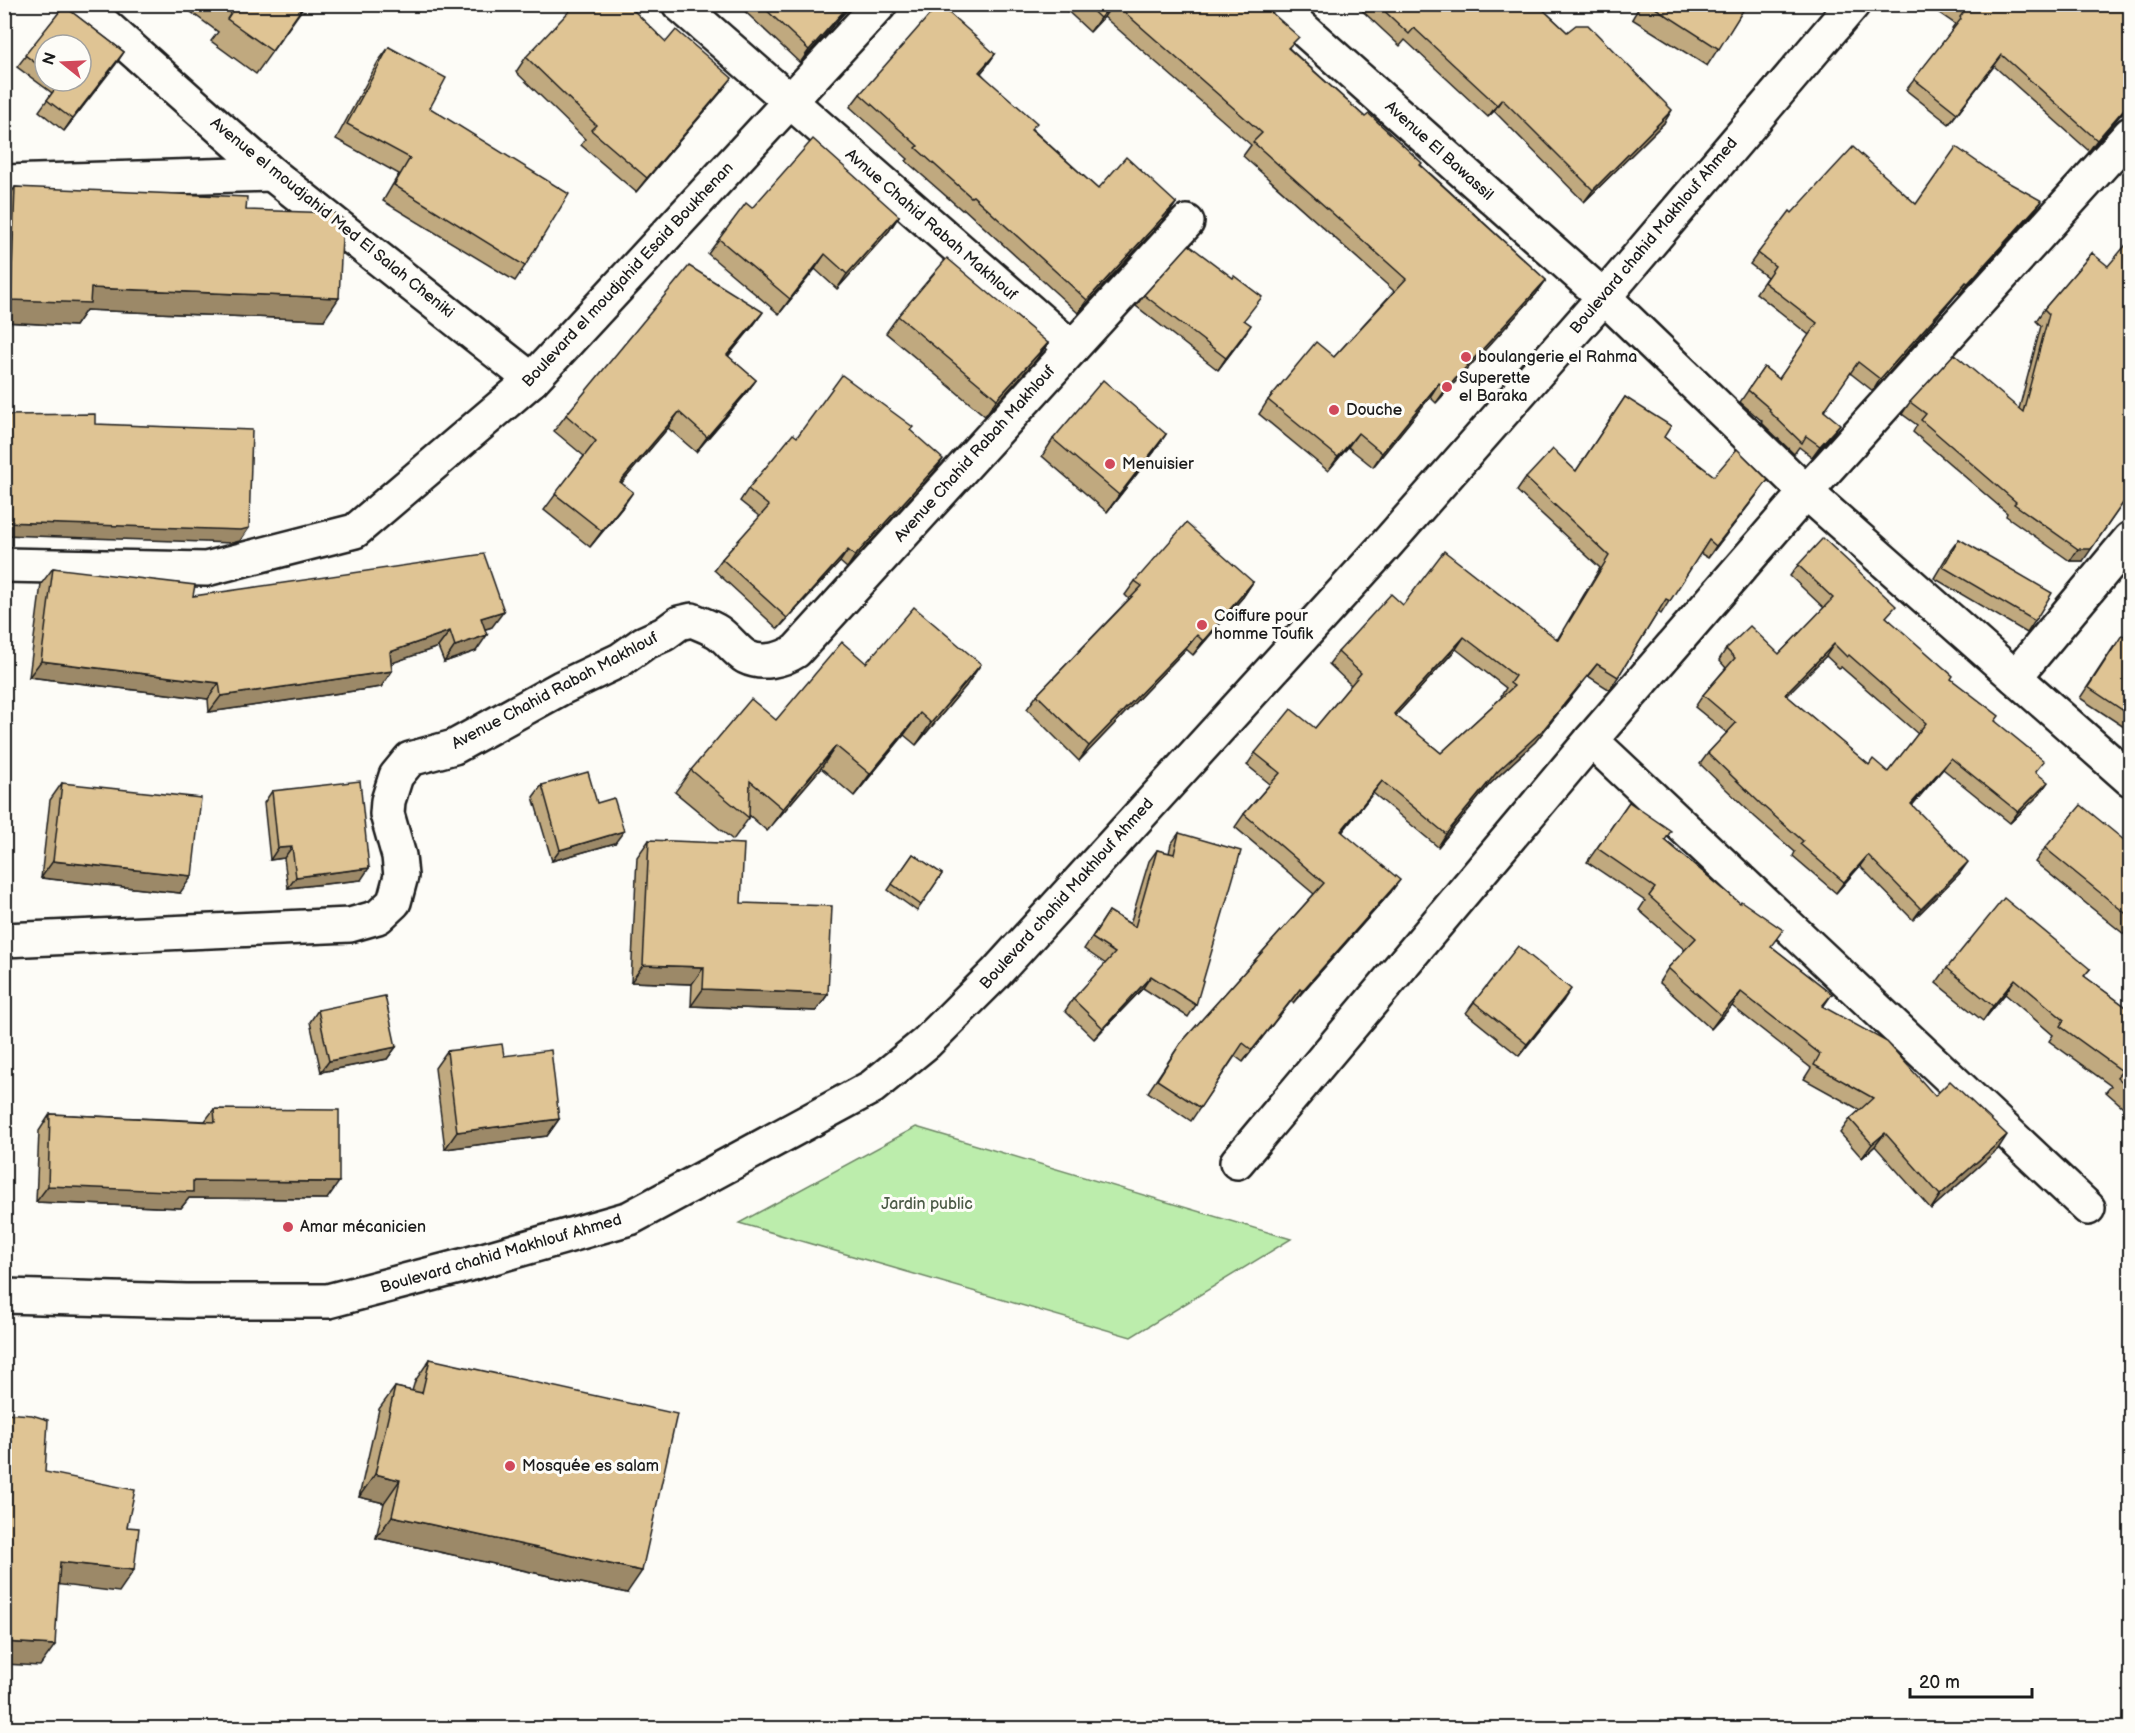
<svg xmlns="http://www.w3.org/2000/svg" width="2135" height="1733" viewBox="0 0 2135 1733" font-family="'Balsamiq Sans',sans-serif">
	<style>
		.green { fill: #bcedac; stroke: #6c8464; stroke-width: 1.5 }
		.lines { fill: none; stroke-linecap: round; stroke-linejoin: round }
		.minor-casing { stroke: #1c1c1c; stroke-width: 38 }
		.secondary-casing { stroke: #1c1c1c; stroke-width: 38 }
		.minor { stroke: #fdfcf7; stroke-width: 33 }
		.secondary { stroke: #fdfcf7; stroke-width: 33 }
		.wall { fill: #c0a97f; stroke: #1c1c1c; stroke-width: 1.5; fill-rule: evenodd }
		.shaded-wall { fill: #9c8968; stroke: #1c1c1c; stroke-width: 1.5 }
		.building { fill: #dfc494; stroke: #1c1c1c; stroke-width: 1.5; fill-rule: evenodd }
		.poi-dot { fill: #d1495b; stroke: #fdfcf7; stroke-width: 2 }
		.labels { text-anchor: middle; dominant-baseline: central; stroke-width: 6; stroke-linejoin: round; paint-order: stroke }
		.street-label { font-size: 16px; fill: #1c1c1c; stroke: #fdfcf7 }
		.poi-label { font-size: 16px; fill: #1c1c1c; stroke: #fdfcf7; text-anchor: start }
		.park-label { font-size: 16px; fill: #4c5b47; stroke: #fdfcf7 }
	</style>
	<rect width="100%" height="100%" fill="#fdfcf7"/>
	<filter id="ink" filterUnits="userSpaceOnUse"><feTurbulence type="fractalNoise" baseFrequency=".0167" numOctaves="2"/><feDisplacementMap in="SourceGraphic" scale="12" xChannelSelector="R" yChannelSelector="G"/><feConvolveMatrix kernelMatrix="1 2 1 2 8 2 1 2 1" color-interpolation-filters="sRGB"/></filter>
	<g filter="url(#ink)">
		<!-- green -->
		<path class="green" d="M916,1127L1291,1239L1131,1337L739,1223Z"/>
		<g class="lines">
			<!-- minor casing -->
			<g class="minor-casing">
				<g id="minor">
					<path d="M81,4L272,174L532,380"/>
					<path d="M679,4L1072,348"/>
					<path d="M1275,4L1604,297L1806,492L2130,779"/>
					<path d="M4,182L272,174"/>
					<path d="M4,565L206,569L355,531L532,380L880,4"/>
					<path d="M2015,677L2130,539"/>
					<path d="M1591,740L2088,1208"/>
					<path d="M4,940L350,925L378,917L394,902L401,876L399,856L387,814L388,801L396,776L410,759L454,747L561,688L620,660L644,643L664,634L679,623L692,620C701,624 710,627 718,632C728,639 736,651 746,657C762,665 782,660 796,651L1187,222"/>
					<path d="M1237,1162L1591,740L1806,492L2130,134"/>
				</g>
			</g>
			<!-- secondary casing -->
			<g class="secondary-casing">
				<path id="secondary" d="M4,1296L187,1301H328L462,1266L630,1218L872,1087L926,1043L995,974L1384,547L1604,297L1853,4"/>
			</g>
			<!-- minor -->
			<use href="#minor" class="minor"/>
			<!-- secondary -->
			<use href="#secondary" class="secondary"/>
		</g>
		<!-- wall -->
		<g class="wall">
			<path d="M180,4H306L256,74L211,41L218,32Z"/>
			<path d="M737,4H852L800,63Z"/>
			<path d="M1060,4H1262L1290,49L1365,117L1421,165L1546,280L1536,294L1436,403L1430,397L1373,467L1348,447L1328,471L1259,414L1268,400L1334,357L1394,291L1243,156L1251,145L1104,17L1090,32Z"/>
			<path d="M1355,4H1537L1664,123L1584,202L1494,111L1488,117L1405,40L1400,46Z"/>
			<path d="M1641,4H1747L1707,66L1632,19Z"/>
			<path d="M1926,4H2130V104L2089,151L1994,66L1949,124L1906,90L1953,30L1952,28L1955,24Z"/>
			<path d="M64,6L124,52L64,131L39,111L52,93L17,67ZM45,45H81V81H45Z"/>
			<path d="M666,42L721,92L636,192L581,145L585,139L516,72L526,57Z"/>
			<path d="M389,47L430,108L525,266L515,281L383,201L399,174L336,139L378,62Z"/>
			<path d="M995,54L981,73L1032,129L1098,189L1176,203L1167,216L1078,313L964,209L962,210L906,161L908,159L850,107L860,94Z"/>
			<path d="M15,187L246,210L324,320L86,310L75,326L4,322V203Z"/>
			<path d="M1916,204L2034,212L1960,294L1958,293L1873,391L1850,373L1824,411L1832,435L1812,457L1799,447L1794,454L1761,422L1762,421L1740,402L1764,367L1779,379L1809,335L1756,293L1767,277L1750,264L1758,253L1792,213Z"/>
			<path d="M752,208L899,216L889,231L837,289L815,269L779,314L708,254L719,239Z"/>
			<path d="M2092,253L2083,561H2070L2006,516L2007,513L1913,432L1917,425L1902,414L1910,402L2019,409L2041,326L2036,321L2044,309Z"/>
			<path d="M1144,295L1245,320L1243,337L1218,370L1136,306Z"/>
			<path d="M763,312L752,327L728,356L756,380L744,396L696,452L668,428L621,483L622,508L590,547L544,510L584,456L554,431L566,415Z"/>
			<path d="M898,316L1048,343L1036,360L985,416L886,333Z"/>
			<path d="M1625,397L1664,437L1714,476L1768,480L1708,558L1700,553L1661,614L1658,612L1610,690L1588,676L1535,742L1489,785L1438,847L1373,793L1342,832L1391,892L1293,1003L1291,1001L1243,1062L1235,1056L1191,1121L1148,1092L1180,1044L1314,894L1235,827L1244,814L1270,784L1247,765L1255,753L1315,728L1351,685L1329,664L1338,652L1403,605L1557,640L1600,568L1517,491L1526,478L1576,471ZM1456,649L1506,688L1501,696L1502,697L1441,753L1395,716Z"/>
			<path d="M910,431L935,471L847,568L840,562L778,629L714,570L722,559L760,517L740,501L748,489L797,437Z"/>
			<path d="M1166,434L1154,452L1107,512L1042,456L1053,439Z"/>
			<path d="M1959,539L2035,621L2027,633L1934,578L1950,551Z"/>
			<path d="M1798,565L1887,618L1995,721L2036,772L2040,794L2010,823L1943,769L1912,805L1960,873L1913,920L1860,866L1836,893L1793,856L1795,852L1755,817L1700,764L1708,753L1727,733L1695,707L1703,695L1726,668L1719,660L1726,649L1779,654L1824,608L1790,576ZM1826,656L1839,668L1841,667L1918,734L1888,772L1869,765L1786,695Z"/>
			<path d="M53,568L193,596L492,627L485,629L476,651L444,662L438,647L391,663L392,671L381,687L209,712L208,699L29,677L41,584Z"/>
			<path d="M1135,581L1253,582L1243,597L1193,655L1186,649L1079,761L1027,709L1037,695L1129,599L1125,595Z"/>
			<path d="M2130,640V731L2080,698L2114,646Z"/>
			<path d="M866,663L966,686L916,745L904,735L854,796L821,768L767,831L749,815V818L733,840L675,792L691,770L776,720Z"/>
			<path d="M62,783L180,893L41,878L50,800Z"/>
			<path d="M542,785L597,803L615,843L552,861L533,797Z"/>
			<path d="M272,791L361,880L288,888L284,858L270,860L264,803Z"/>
			<path d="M1629,802L1665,840L1771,946L1832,994L1823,1007L1935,1096L1998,1149L1931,1209L1875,1146L1862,1158L1840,1133L1850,1119L1860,1110L1804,1079L1811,1068L1732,1006L1711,1029L1659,982L1668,968L1685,950L1639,910L1645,901L1587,862Z"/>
			<path d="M1179,833L1196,1005L1188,1017L1143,988L1094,1039L1065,1011L1073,999L1106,964L1084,949L1109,911L1130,924L1149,861L1157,850L1169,853L1171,844Z"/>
			<path d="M649,840L741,903L828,994L816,1011L691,1006L692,984L631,982L637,857Z"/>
			<path d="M2130,845V939L2035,862L2045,848Z"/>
			<path d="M913,854L942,874L917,911L888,890Z"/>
			<path d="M1947,968L2090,969L2084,976L2130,1010V1113L2106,1092L2111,1086L2049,1041L2053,1035L2005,994L1983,1021L1936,983Z"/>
			<path d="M1563,1001L1519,1056L1466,1013L1474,1002Z"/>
			<path d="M318,1010L396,1047L387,1059L321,1072L310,1022Z"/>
			<path d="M447,1051L504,1056L559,1119L547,1136L445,1149L435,1068Z"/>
			<path d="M214,1109L327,1199L189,1198L181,1208L36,1202L39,1131L50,1114L205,1121Z"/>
			<path d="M430,1359L627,1593L376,1538L384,1503L359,1497L379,1409L395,1387L412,1391L415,1381Z"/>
		</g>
		<!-- shaded-wall -->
		<g class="shaded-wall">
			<path d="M850,4H852L800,63L809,50Z"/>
			<path d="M1113,4L1104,17L1090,32L1100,18Z"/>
			<path d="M124,52L116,64L64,131L72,119Z"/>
			<path d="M995,54L986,67L970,85L979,72Z"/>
			<path d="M2002,55L1994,66L1949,124L1957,113Z"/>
			<path d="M732,78L721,92L636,192L647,178Z"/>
			<path d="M1502,99L1494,111L1488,117L1497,105Z"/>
			<path d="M2130,102V104L2089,151L2097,140Z"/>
			<path d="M1672,110L1664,123L1584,202L1593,190Z"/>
			<path d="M2042,201L2034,212L1960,294L1968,283Z"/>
			<path d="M1176,203L1167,216L1078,313L1087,300Z"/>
			<path d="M899,216L889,231L837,289L847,274Z"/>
			<path d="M825,254L815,269L779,314L790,299Z"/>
			<path d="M1546,280L1536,294L1436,403L1446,389Z"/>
			<path d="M1966,282L1958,293L1873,391L1880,379Z"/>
			<path d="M91,288L339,298L324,320L86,310L75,326L4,322V309L11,300Z"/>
			<path d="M763,312L752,327L716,371L727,355Z"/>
			<path d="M1251,325L1243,337L1218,370L1226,358Z"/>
			<path d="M1048,343L1036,360L985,416L997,399Z"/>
			<path d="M756,380L744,396L696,452L707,437Z"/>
			<path d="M1439,383L1430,397L1373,467L1382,453Z"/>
			<path d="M679,412L668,428L609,498L620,482Z"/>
			<path d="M1840,424L1832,435L1812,457L1820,446Z"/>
			<path d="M1358,433L1348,447L1328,471L1338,457Z"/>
			<path d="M1166,434L1154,452L1107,512L1119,495Z"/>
			<path d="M943,459L935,471L847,568L855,556Z"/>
			<path d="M1768,480L1759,492L1708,558L1716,546Z"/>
			<path d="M633,492L622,508L590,547L602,531Z"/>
			<path d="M2130,493L2083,561H2070L2078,549Z"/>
			<path d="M4,522L249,528L240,541L232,543L4,535Z"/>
			<path d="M848,550L840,562L778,629L787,618Z"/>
			<path d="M1253,582L1243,597L1193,655L1203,641Z"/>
			<path d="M504,611L492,627L470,634L481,618Z"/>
			<path d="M450,631L438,647L378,668L390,652Z"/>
			<path d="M487,635L476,651L444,662L455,646Z"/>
			<path d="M1197,635L1186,649L1079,761L1089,746Z"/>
			<path d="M1464,637L1456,649L1385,727L1394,714Z"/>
			<path d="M1834,644L1826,656L1777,705L1785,694Z"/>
			<path d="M41,661L219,683L208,699L29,677Z"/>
			<path d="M981,664L966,686L916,745L931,723Z"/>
			<path d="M1597,664L1588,676L1535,742L1489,785L1438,847L1446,834L1497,772Z"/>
			<path d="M392,671L381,687L209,712L221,696Z"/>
			<path d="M920,713L904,735L854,796L870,774Z"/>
			<path d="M836,746L821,768L767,831L783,809Z"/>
			<path d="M1951,758L1943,769L1903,816L1911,804Z"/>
			<path d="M1382,781L1373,793L1333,844L1341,831Z"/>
			<path d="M2048,782L2040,794L2010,823L2018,812Z"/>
			<path d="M624,831L615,843L552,861L560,850Z"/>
			<path d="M292,847L284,858L270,860L278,848Z"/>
			<path d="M1868,855L1860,866L1836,893L1844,882Z"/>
			<path d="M53,861L192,876L180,893L41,878Z"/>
			<path d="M1968,862L1960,873L1913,920L1921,909Z"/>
			<path d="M369,868L361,880L288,888L296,877Z"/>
			<path d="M1400,880L1391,892L1293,1003L1302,991Z"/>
			<path d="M643,965L704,967L692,984L631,982Z"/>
			<path d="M1151,976L1143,988L1094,1039L1103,1028Z"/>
			<path d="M2015,979L2005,994L1983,1021L1993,1006Z"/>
			<path d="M703,989L828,994L816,1011L691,1006Z"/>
			<path d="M1300,989L1291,1001L1243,1062L1252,1050Z"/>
			<path d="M1571,989L1563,1001L1519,1056L1527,1044Z"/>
			<path d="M1741,992L1732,1006L1711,1029L1721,1015Z"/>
			<path d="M396,1047L387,1059L321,1072L329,1061Z"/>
			<path d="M559,1119L547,1136L445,1149L457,1132Z"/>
			<path d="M1885,1133L1875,1146L1862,1158L1872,1144Z"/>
			<path d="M2007,1135L1998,1149L1931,1209L1940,1195Z"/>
			<path d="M193,1181L339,1182L327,1199L189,1198L181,1208L36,1202L48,1186Z"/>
			<path d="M375,1474L400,1480L384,1503L359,1497Z"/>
			<path d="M392,1516L642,1571L627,1593L376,1538Z"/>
			<path d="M60,1562L134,1570L119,1592L45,1583Z"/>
			<path d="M4,1642L55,1645L40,1666L4,1664Z"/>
		</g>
		<!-- building -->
		<g class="building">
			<path d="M226,4H305L272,51L227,19L233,10Z"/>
			<path d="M576,4H627L666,42L676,30L732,78L647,178L591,130L596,125L526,57Z"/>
			<path d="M760,4H850L809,50Z"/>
			<path d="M939,4L995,54L979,72L1037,123L1031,129L1098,189L1126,157L1176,203L1087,300L973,196L971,197L916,148L918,146L860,94Z"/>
			<path d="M1085,4H1112L1100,18Z"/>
			<path d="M1115,4H1262L1299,37L1288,48L1365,117L1369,114L1422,163L1420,165L1546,280L1446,389L1439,383L1382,453L1358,433L1338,457L1268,400L1316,342L1334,357L1406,279L1253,142L1262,133Z"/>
			<path d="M1377,4H1537L1567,32L1576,25H1588L1672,110L1593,190L1502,99L1497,105L1414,28L1409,34Z"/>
			<path d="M1649,4H1747L1719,49Z"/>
			<path d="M1951,4H2130V102L2097,140L2002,55L1957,113L1914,79L1961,19L1960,17L1963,13Z"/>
			<path d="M64,6L124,52L72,119L47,100L60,82L59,81H81V45H45V70L25,55Z"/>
			<path d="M389,47L446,78L430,108L569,194L525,266L394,185L410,158L347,124Z"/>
			<path d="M813,139L899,216L847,274L825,254L790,299L719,239L746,203L752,208Z"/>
			<path d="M1853,147L1916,204L1956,147L2002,179L2042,201L1968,283L1966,282L1880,379L1858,362L1824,411L1840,424L1820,446L1806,436L1802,443L1769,411L1770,409L1748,390L1764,367L1779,379L1817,323L1764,282L1775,266L1758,253L1790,211L1792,213Z"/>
			<path d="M15,187L247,197L246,210L335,213L343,219L339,298L91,288L90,303L11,300Z"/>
			<path d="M2130,240V493L2091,549H2078L2014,504L2016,502L1921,420L1926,414L1910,402L1954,354L2023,412L2049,314L2044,309L2092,253L2108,266Z"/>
			<path d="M1189,245L1233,278L1234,276L1262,297L1244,320L1251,325L1226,358L1144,295Z"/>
			<path d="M947,258L1048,343L997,399L898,316Z"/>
			<path d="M689,266L763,312L727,355L756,380L707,437L679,412L620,482L633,492L602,531L555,494L596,441L566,415Z"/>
			<path d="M842,375L913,427L910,430L943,459L855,556L848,550L787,618L722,559L769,506L748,489L793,434L797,437Z"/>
			<path d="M1103,380L1166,434L1119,495L1053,439Z"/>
			<path d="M1625,397L1671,426L1664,437L1714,476L1737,449L1768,480L1716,546L1709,540L1670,601L1666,599L1618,677L1597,664L1543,730L1497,772L1446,834L1382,781L1341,831L1400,880L1302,991L1300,989L1252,1050L1243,1043L1200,1108L1157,1080L1180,1044L1324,883L1244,814L1280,773L1255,753L1291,709L1315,728L1361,673L1338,652L1391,594L1403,605L1444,551L1558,640L1609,556L1526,478L1553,449L1576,471ZM1464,637L1515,676L1510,683L1514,686L1441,753L1394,714Z"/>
			<path d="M95,414V424L252,430L249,528L241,530L4,522V415Z"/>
			<path d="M1186,523L1253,582L1203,641L1197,635L1089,746L1037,695L1142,586L1135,581Z"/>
			<path d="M1823,538L1896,606L1886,617L1953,676L1951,679L1999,716L1995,721L2044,761L2035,772L2048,782L2018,812L1951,758L1911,804L1968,862L1921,909L1868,855L1844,882L1800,844L1803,841L1763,806L1708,753L1736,723L1703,695L1735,658L1726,649L1750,626L1779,654L1833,598L1798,565ZM1834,644L1847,657L1849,655L1926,723L1888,772L1873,759L1869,765L1785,694Z"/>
			<path d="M1959,539L2052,593L2035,621L1943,567Z"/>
			<path d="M484,554L504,611L481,618L487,635L455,646L450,631L390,652L392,671L221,696L219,683L41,661L53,568L195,585L193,596Z"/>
			<path d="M914,607L981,664L931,723L920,713L870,774L836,746L783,809L750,781L749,818L691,770L751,699L776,720L842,642L866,663Z"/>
			<path d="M2122,635L2130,640V715L2088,687Z"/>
			<path d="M588,772L597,803L614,798L624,831L560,850L542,785Z"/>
			<path d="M360,781L369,868L296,877L292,847L278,848L272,791Z"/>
			<path d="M62,783L201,798L192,876L53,861Z"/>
			<path d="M1629,802L1671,831L1665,840L1740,903L1741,901L1783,930L1771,946L1832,994L1822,1006L1887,1042L1935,1096L1950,1081L2007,1135L1940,1195L1885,1133L1872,1144L1850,1119L1873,1098L1814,1065L1820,1054L1741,992L1721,1015L1668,968L1696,938L1649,896L1655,888L1597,848Z"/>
			<path d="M2081,805L2130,845V917L2045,848Z"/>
			<path d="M1179,833L1241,851L1196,1005L1151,976L1103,1028L1073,999L1115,953L1092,938L1109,911L1135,927L1157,850L1174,854Z"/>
			<path d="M649,840L744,844L741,903L832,906L828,994L703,989L704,967L643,965Z"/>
			<path d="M913,854L942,874L921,905L892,884Z"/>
			<path d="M2004,898L2090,969L2084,976L2130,1010V1089L2117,1077L2122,1071L2060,1026L2064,1020L2015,979L1993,1006L1947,968Z"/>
			<path d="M1518,946L1571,989L1527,1044L1474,1002Z"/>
			<path d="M385,996L396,1047L329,1061L318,1010Z"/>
			<path d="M502,1044L504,1056L551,1050L559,1119L457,1132L447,1051Z"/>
			<path d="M214,1109L339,1110V1182L193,1181V1192L48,1186L50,1114L215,1122Z"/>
			<path d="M430,1359L677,1414L642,1571L392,1516L400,1480L375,1474L395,1387L422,1393Z"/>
			<path d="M4,1413L32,1415L48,1420L45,1472L135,1490L127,1527L139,1528L134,1570L60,1562L55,1645L4,1642Z"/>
		</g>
	</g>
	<!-- markers -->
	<g class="poi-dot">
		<circle cx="1466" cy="357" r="6"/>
		<circle cx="1447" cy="387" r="6"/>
		<circle cx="1334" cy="410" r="6"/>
		<circle cx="1110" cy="464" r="6"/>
		<circle cx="1202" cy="625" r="6"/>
		<circle cx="288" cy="1227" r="6"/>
		<circle cx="510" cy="1466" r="6"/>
	</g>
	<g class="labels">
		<!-- street labels -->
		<g class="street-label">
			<text transform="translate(1439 151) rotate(42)">Avenue El Bawassil</text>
			<text transform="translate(332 218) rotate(39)">Avenue el moudjahid Med El Salah Cheniki</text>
			<text transform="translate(931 225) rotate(41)">Avnue Chahid Rabah Makhlouf</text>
			<text transform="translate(1654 236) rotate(-50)">Boulevard chahid Makhlouf Ahmed</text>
			<text transform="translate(628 275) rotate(-47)">Boulevard el moudjahid Esaid Boukhenan</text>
			<text transform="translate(975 454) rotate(-48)">Avenue Chahid Rabah Makhlouf</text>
			<text transform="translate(555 691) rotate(-28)">Avenue Chahid Rabah Makhlouf</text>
			<text transform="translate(1067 894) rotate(-48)">Boulevard chahid Makhlouf Ahmed</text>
			<text transform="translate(501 1254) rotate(-16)">Boulevard chahid Makhlouf Ahmed</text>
		</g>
		<!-- poi labels -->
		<g class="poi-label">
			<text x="1478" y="357">boulangerie el Rahma</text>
			<text x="1459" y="378">Superette<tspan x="1459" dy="18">el Baraka</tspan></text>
			<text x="1346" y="410">Douche</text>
			<text x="1122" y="464">Menuisier</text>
			<text x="1214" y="616">Coiffure pour<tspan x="1214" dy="18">homme Toufik</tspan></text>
			<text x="300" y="1227">Amar mécanicien</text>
			<text x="522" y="1466">Mosquée es salam</text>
		</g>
		<!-- park labels -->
		<g class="park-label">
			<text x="927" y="1204">Jardin public</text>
		</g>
	</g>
	<!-- margin -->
	<rect width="2135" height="1733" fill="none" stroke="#fdfcf7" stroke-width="24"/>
	<rect x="12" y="12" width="2111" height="1709" fill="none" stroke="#1c1c1c" stroke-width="2" filter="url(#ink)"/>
	<!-- north arrow -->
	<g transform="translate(63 63) rotate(288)"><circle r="28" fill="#fdfcf7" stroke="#a3a29f" stroke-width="1.5"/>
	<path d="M0-4.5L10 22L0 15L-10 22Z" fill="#d1495b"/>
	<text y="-9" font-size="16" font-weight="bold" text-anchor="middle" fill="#1c1c1c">N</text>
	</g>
	<!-- scale -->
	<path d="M1910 1688v9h122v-9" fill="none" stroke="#1c1c1c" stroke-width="3"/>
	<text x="1919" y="1688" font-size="18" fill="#1c1c1c" stroke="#fdfcf7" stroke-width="4.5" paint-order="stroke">20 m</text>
</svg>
